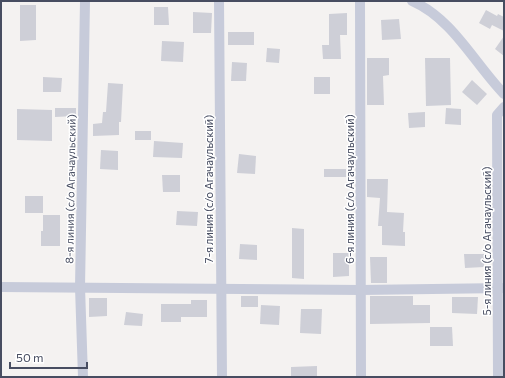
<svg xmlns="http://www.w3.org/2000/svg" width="505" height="378" viewBox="0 0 505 378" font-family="Commissioner,sans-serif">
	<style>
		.building { fill: #cecfd7 }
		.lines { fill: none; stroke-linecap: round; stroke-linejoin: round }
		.street { stroke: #c7cbda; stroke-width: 10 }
		.labels { text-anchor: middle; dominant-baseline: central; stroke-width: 3; stroke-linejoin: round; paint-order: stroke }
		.street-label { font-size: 11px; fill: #474d61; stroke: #fff }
	</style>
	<rect width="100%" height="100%" fill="#f4f2f1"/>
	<!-- building -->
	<g class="building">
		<path d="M20,5H36V40L20,41Z"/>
		<path d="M154,7H168L169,25H154Z"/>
		<path d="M486,10L497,16L498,14L504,17V31L492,25L490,29L479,23Z"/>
		<path d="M193,12L212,13L211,33H193Z"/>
		<path d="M347,13V35H340L341,59H323L322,45H329V14Z"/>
		<path d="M399,19L401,39L382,40L381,20Z"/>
		<rect x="228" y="32" width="26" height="13"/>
		<path d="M504,36V56L495,49Z"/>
		<path d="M162,41L184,42L183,62L161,61Z"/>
		<path d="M267,48L280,49L279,63L266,62Z"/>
		<path d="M367,58H389V75L383,76L384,105H367Z"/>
		<path d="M425,58H450L451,105L426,106Z"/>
		<path d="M232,62L247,63L246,81H231Z"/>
		<path d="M43,77L62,78L61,92H43Z"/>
		<rect x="314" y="77" width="16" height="17"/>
		<path d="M472,80L487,94L477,105L462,92Z"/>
		<path d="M108,83L123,84L121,122H119V135L93,136V124L102,123L103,112H106Z"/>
		<path d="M55,108H76V116L55,117Z"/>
		<path d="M446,108L461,109V125L445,124Z"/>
		<path d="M17,109L52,110V141L17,140Z"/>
		<path d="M425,112V127L409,128L408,113Z"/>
		<rect x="135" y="131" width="16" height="9"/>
		<path d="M154,141L183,143L182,158L153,157Z"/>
		<path d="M101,150L118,151V170L100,169Z"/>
		<path d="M239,154L256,156L255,174L237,173Z"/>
		<rect x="324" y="169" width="22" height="8"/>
		<path d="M162,175H180V192H163Z"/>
		<path d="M367,179H388L387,212L404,213L403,232H405V246L382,245V226H378L380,198L367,197Z"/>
		<rect x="25" y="196" width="18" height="17"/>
		<path d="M177,211L198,212L197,226L176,225Z"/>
		<path d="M43,215H60V246H41V231H43Z"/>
		<path d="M292,228L304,229V279L292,278Z"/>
		<path d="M240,244L257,245V260L239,259Z"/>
		<path d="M333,253H349V276L333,277Z"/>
		<path d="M464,254H484V267L465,268Z"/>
		<path d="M370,257H387V283H371Z"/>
		<rect x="241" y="296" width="17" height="11"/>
		<path d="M370,296H413V305H430V323L370,324Z"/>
		<path d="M452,297H478L477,314L452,313Z"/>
		<path d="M89,298H107V316L89,317Z"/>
		<path d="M191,300H207V317H181V322H161V304H191Z"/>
		<path d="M261,305L280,306L279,325L260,324Z"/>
		<path d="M301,309H322L321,334L300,333Z"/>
		<path d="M126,312L143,314L142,326L124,325Z"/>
		<path d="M430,327H452L453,346H430Z"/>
		<path d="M317,366V377H291V367Z"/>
	</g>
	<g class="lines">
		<!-- street -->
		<g class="street">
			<path d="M219,1L222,377"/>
			<path d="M360,1L361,377"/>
			<path d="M412,1C453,19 474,63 504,94"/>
			<path d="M1,287L361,290L504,288"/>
			<path d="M83,377L80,287L85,1"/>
			<path d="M498,377L497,115L504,107"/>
		</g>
	</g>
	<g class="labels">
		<!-- street labels -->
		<g class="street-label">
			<text transform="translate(70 189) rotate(-89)">8-я линия (с/о Агачаульский)</text>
			<text transform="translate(208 189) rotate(-90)">7-я линия (с/о Агачаульский)</text>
			<text transform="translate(349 189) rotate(-90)">6-я линия (с/о Агачаульский)</text>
			<text transform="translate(486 241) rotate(-90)">5-я линия (с/о Агачаульский)</text>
		</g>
	</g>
	<!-- border -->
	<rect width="505" height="378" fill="none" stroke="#474d61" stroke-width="4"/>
	<!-- scale -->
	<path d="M10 362v6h77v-6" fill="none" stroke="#474d61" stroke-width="2"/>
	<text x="16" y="362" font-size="12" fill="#474d61" stroke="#ffffff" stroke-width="3" paint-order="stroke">50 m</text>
</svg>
